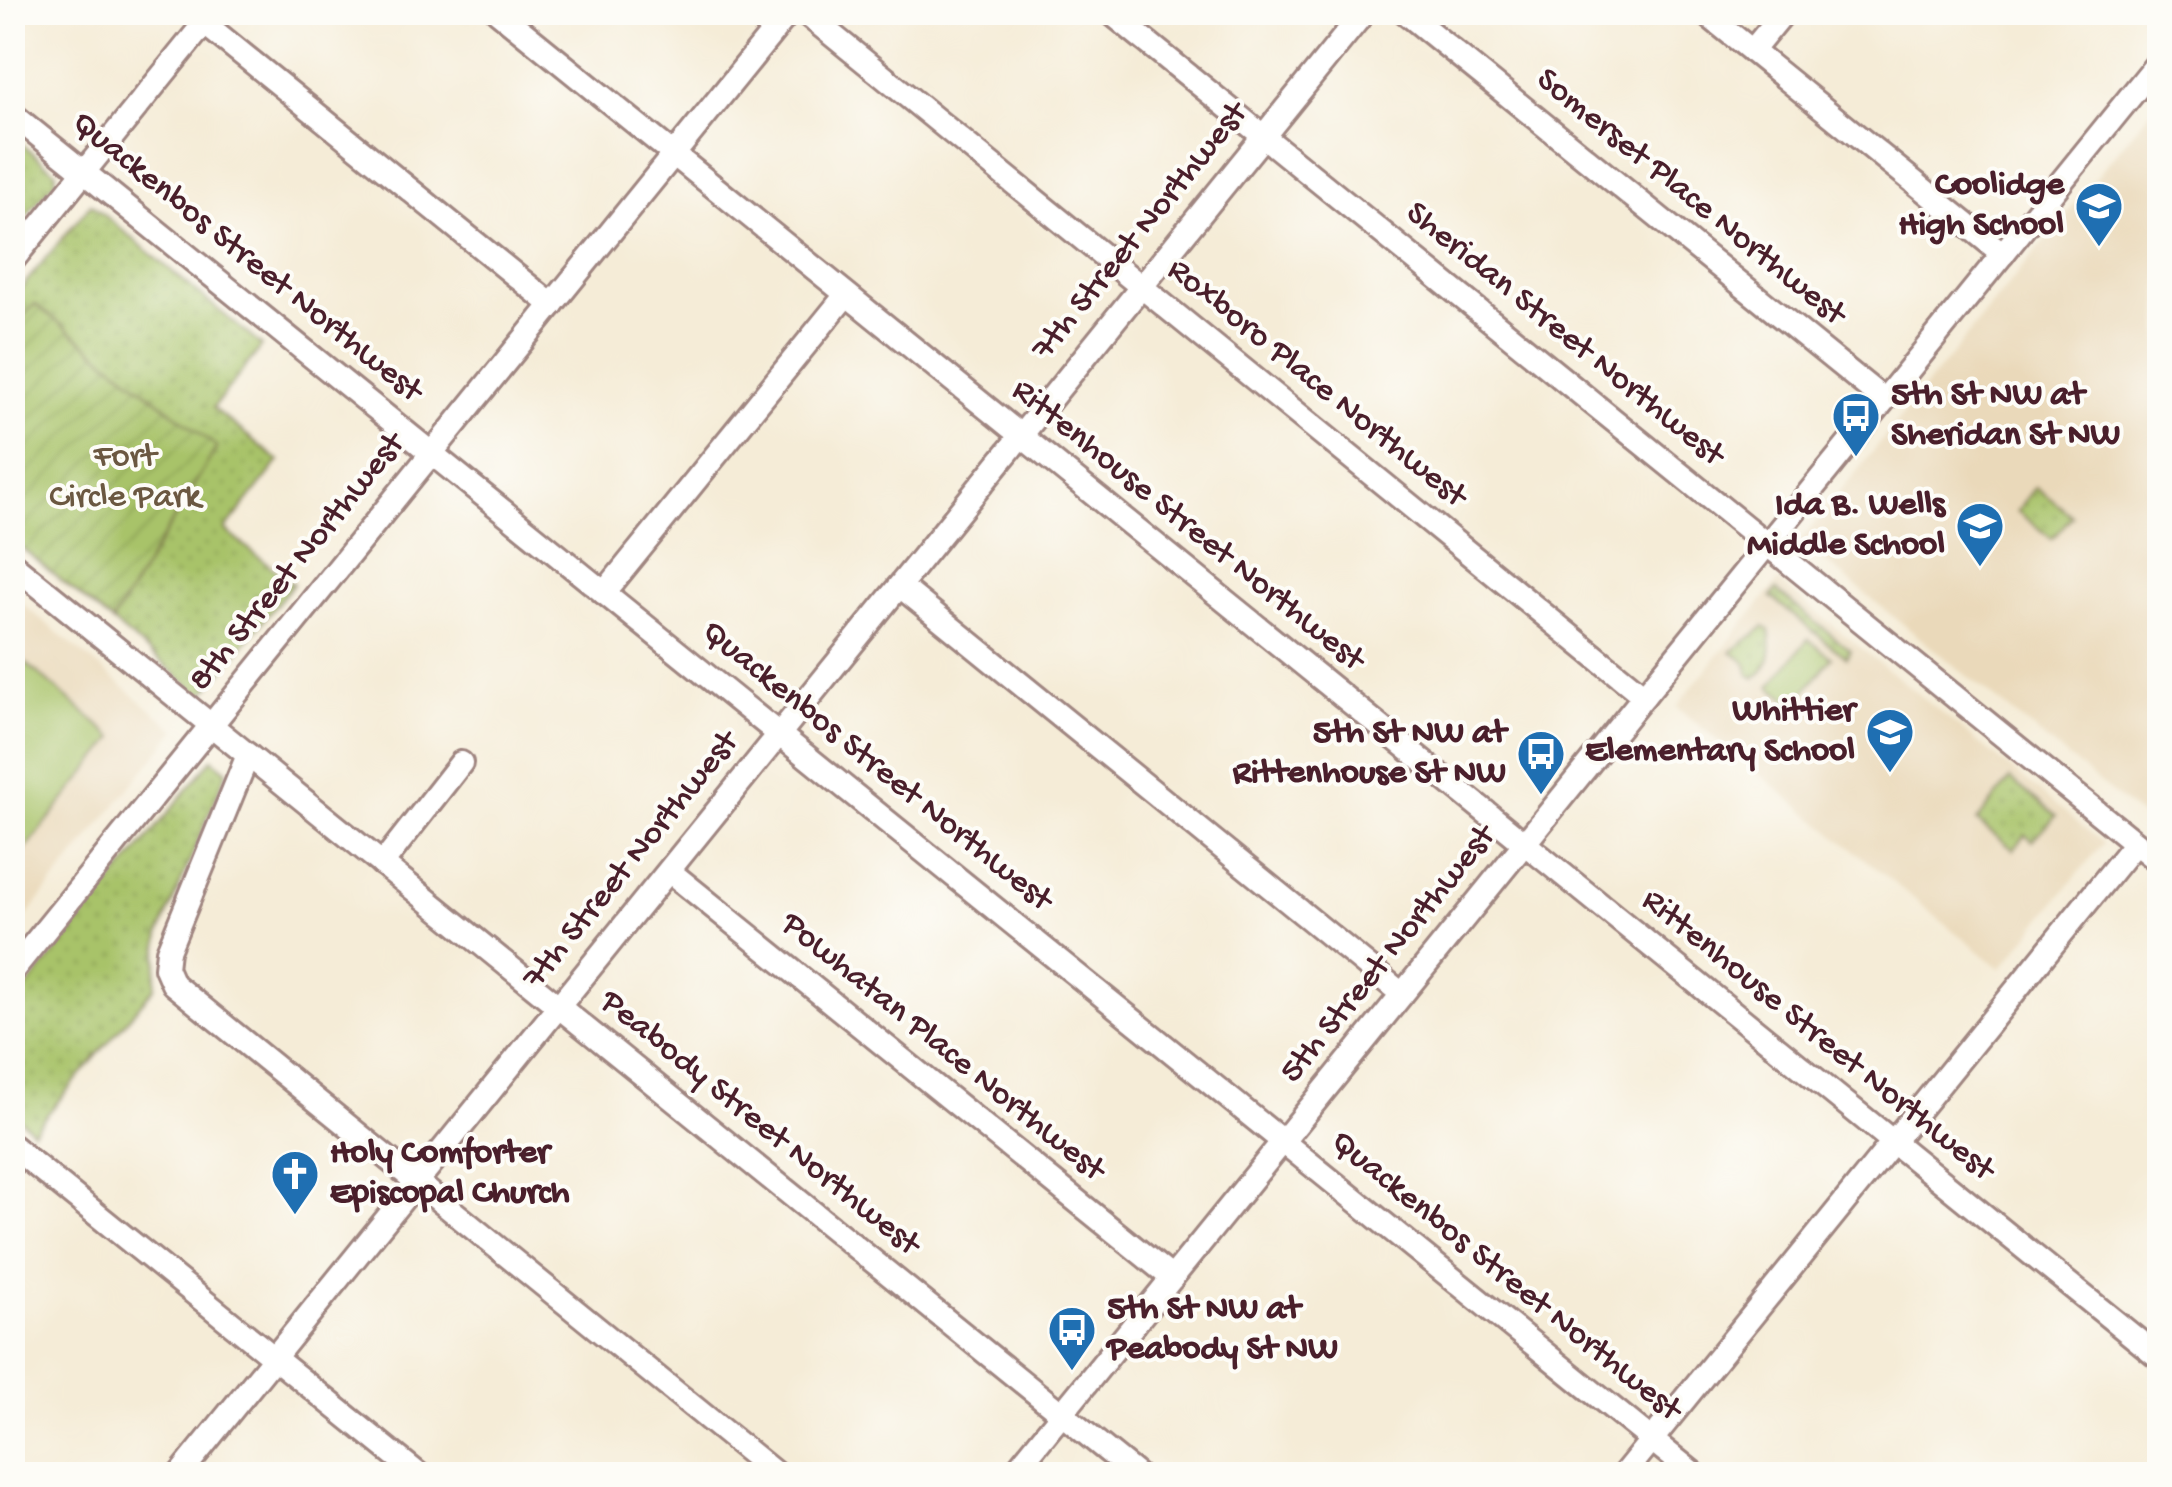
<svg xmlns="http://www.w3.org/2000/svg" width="2172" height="1487" viewBox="0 0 2172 1487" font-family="'Gochi Hand',sans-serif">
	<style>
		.built { fill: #ead9ba }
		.park { fill: url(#park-dots); stroke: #79714a; stroke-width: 2.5 }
		.garden { fill: url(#garden-furrows); stroke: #79714a; stroke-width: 2.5 }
		.pitch { fill: #a8c369; stroke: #79714a; stroke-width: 2.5 }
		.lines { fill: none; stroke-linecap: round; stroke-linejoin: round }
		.minor-casing { stroke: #a08681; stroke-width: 28 }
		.minor { stroke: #fff; stroke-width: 22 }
		.labels { text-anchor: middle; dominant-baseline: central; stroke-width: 8; stroke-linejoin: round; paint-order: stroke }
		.poi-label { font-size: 35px; font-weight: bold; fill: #4a1f2b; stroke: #fdfcf7; text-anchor: end }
		.street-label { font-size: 35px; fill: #4a1f2b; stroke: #fdfcf7 }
		.park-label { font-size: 35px; fill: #6b5841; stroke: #fdfcf7 }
	</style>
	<defs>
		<pattern id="park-dots" width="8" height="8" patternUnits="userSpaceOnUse" patternTransform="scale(2.5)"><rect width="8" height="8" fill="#a8c369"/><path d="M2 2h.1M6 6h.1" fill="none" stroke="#92a75b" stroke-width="1.8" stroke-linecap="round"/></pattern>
		<pattern id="garden-furrows" width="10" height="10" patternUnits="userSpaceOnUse" patternTransform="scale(2.5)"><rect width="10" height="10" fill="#a8c369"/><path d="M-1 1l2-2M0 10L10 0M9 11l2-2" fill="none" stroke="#92a75b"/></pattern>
	</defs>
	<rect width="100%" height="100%" fill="#fdfcf7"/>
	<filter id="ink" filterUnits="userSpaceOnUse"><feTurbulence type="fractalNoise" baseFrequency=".01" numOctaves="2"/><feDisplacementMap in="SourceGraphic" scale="20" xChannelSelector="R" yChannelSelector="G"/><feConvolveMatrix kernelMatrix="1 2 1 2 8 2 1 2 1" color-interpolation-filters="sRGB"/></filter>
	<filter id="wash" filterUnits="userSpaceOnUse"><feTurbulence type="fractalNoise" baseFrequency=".0048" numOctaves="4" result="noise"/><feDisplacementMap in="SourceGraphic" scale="40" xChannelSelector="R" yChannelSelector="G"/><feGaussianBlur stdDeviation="2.25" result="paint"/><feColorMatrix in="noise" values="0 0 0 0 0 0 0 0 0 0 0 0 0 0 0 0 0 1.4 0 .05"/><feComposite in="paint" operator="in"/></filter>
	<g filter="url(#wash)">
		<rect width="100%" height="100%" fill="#f5ecd7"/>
		<!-- built -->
		<g class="built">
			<path d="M2159,100V831L1800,541Z"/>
			<path d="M1778,581L2103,843L2001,969L1676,707Z"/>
			<path d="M13,596L176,730L13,933Z"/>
		</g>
		<!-- park -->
		<g class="park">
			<path d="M13,137L56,172L55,181L13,232Z"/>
			<path d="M91,204L262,346L213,408L279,461L225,530L293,584L202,696L13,540L12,299Z"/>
			<path d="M2036,487L2072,516L2052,539L2017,511Z"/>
			<path d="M1764,627L1769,630C1773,648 1771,669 1754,678L1749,675L1747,663L1731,652Z"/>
			<path d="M212,759L227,771L160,933L155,987L33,1131L13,1113V1005Z"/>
			<path d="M2010,779L2056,816L2033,841L2025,835L2014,850L1977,821Z"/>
		</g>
		<!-- garden -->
		<g class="garden">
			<path d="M35,304L217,447L112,622L13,541V327Z"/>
			<path d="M1776,590L1851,651L1846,658L1771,597Z"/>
		</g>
		<!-- pitch -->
		<g class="pitch">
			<path d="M1808,639L1832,658L1794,705L1770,686Z"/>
			<path d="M12,651L114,738L18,858L12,853Z"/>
		</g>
	</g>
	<g filter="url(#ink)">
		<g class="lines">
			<!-- minor casing -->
			<g class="minor-casing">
				<g id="minor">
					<path d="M498,12L2160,1358"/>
					<path d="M804,12L1644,696"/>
					<path d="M1110,12L2160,863"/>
					<path d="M1405,12L1884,400"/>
					<path d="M1704,12L2003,254"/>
					<path d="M204,23L552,305"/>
					<path d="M1752,51L1784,12"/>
					<path d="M12,114L1694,1474"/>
					<path d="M12,261L211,15"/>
					<path d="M12,564L1136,1474"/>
					<path d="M900,586L1402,994"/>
					<path d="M604,593L846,295"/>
					<path d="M248,755L168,951L166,968L173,984L776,1474"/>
					<path d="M382,864L461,763"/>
					<path d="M669,871L1172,1278"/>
					<path d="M12,971L789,12"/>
					<path d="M12,1146L418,1474"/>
					<path d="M180,1474L1364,12"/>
					<path d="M1013,1474L2160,60"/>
					<path d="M1624,1474L2135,843"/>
				</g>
			</g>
			<!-- minor -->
			<use href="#minor" class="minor"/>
		</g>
	</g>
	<!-- icons -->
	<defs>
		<g id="school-pin" transform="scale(2.5)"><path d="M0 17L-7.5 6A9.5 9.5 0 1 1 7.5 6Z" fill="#1f6fb2" stroke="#fdfcf7"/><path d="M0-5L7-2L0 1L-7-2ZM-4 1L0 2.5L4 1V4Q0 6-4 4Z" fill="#fff"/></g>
		<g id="bus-pin" transform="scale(2.5)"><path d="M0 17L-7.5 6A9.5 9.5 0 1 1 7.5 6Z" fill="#1f6fb2" stroke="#fdfcf7"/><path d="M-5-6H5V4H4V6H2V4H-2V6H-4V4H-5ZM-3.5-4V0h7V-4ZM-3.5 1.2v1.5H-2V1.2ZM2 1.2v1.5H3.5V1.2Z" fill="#fff"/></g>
		<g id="church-pin" transform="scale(2.5)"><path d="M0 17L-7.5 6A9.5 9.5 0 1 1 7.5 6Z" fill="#1f6fb2" stroke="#fdfcf7"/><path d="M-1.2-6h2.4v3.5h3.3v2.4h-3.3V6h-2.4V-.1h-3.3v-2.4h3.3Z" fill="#fff"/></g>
	</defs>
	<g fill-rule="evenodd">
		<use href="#school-pin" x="2099" y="206"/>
		<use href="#bus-pin" x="1856" y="416"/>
		<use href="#school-pin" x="1980" y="526"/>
		<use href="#school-pin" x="1890" y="732"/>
		<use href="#bus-pin" x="1541" y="754"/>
		<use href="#church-pin" x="295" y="1174"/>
		<use href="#bus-pin" x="1072" y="1330"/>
	</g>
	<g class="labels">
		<!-- poi labels -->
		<g class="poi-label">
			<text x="2064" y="186">Coolidge<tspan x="2064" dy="40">High School</tspan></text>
			<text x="1891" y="396" text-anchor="start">5th St NW at<tspan x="1891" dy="40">Sheridan St NW</tspan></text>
			<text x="1945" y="506">Ida B. Wells<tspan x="1945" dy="40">Middle School</tspan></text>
			<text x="1855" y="712">Whittier<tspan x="1855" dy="40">Elementary School</tspan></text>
			<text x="1506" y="734">5th St NW at<tspan x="1506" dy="40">Rittenhouse St NW</tspan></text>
			<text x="330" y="1154" text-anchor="start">Holy Comforter<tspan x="330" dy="40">Episcopal Church</tspan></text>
			<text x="1107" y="1310" text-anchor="start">5th St NW at<tspan x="1107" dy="40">Peabody St NW</tspan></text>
		</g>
		<!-- street labels -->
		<g class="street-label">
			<text transform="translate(1690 198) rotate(39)">Somerset Place Northwest</text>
			<text transform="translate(1141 232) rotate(-51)">7th Street Northwest</text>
			<text transform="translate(246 258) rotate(39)">Quackenbos Street Northwest</text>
			<text transform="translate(1564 335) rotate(39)">Sheridan Street Northwest</text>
			<text transform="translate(1316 384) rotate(39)">Roxboro Place Northwest</text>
			<text transform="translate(1187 526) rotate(39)">Rittenhouse Street Northwest</text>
			<text transform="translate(298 563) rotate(-51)">8th Street Northwest</text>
			<text transform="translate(876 767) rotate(39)">Quackenbos Street Northwest</text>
			<text transform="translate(632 861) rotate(-51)">7th Street Northwest</text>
			<text transform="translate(1389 955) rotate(-51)">5th Street Northwest</text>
			<text transform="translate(1817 1036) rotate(39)">Rittenhouse Street Northwest</text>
			<text transform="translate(942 1048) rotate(39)">Powhatan Place Northwest</text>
			<text transform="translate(759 1124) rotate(39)">Peabody Street Northwest</text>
			<text transform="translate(1505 1277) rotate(39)">Quackenbos Street Northwest</text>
		</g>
		<!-- park labels -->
		<g class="park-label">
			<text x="125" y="458">Fort<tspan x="125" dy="40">Circle Park</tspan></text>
		</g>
	</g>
	<!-- margin -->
	<rect width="2172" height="1487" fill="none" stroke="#fdfcf7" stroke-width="50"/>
</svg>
